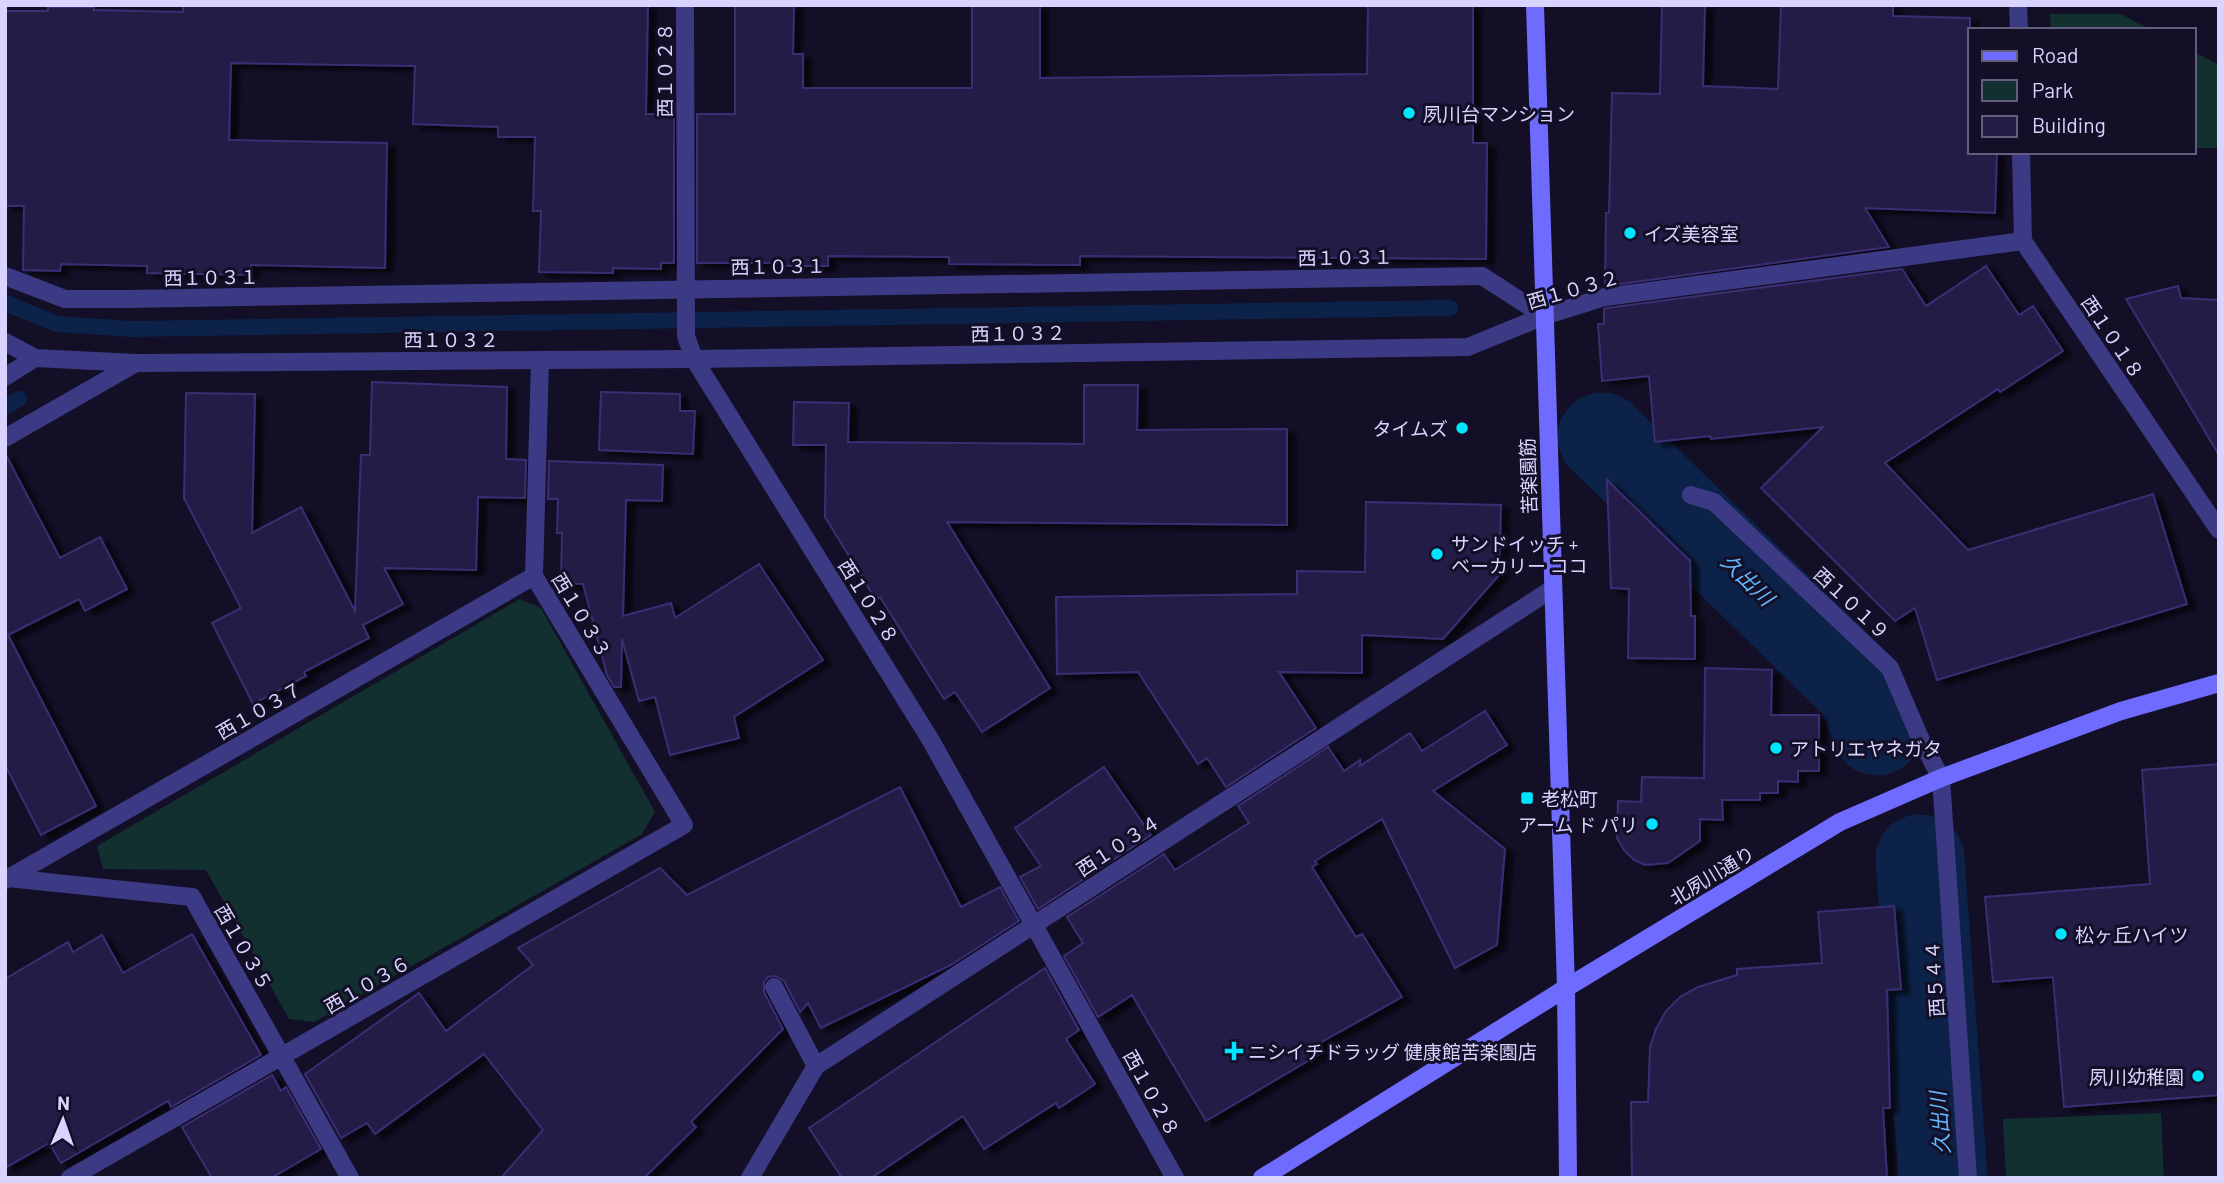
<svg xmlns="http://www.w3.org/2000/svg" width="2224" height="1183" viewBox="0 0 2224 1183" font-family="Barlow,'Noto Sans JP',sans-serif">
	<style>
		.green { fill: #12302f }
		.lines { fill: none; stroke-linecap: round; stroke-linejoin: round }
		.stream { stroke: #0c2248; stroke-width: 16 }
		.river { stroke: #0c2248; stroke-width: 89 }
		.building { fill: #241b47; stroke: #3b2d73; stroke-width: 2; filter: url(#shadow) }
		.street { stroke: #3d3a85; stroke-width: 18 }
		.secondary { stroke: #6f6bff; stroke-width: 18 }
		.poi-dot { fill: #00e5ff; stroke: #130f26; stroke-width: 2.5 }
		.labels { text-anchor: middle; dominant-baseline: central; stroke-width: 6; stroke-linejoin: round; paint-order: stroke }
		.street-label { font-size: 19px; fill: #d9d4ff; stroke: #130f26 }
		.poi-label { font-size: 19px; fill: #d9d4ff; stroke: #130f26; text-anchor: start }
		.water-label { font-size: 21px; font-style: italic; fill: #62b6ff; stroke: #130f26 }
	</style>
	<defs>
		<filter id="shadow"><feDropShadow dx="8" dy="4.5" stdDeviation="2" flood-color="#0009"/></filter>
	</defs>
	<rect width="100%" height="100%" fill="#130f26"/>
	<!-- green -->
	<g class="green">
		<path d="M2050,14H2121L2151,30H2051Z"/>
		<path d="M2194,52L2219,65V148H2194Z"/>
		<path d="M520,599L541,608L655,812L642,834L314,1022L289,1019L206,870L103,869L97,846Z"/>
		<path d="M2161,1113L2164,1178H2006L2003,1119Z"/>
	</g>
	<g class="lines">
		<!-- stream -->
		<g class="stream">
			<path d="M5,303L57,324L132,329L1450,308"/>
			<path d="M5,407L19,399"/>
		</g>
		<!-- river -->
		<g class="river">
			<path d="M1602,437L1860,688L1877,731"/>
			<path d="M1920,859L1943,1178"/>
		</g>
	</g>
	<!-- building -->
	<g class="building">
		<path d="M183,5H648L646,114H674V263H661V269L613,268V273L539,272L541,211H533L535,137H498V127L413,124L415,66L231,63L229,140L387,143L385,268L251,265V275L147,273V266L61,264L60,271L23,270L24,206H5V11H48V7H94V10L183,12Z"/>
		<path d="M735,5H794L793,54H803V88H972V5H1040V78L1367,74L1368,5H1473V143H1487L1486,259L1080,256V265L949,264V257L828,256V266H783V263H697V114H735Z"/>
		<path d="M1662,5H1705L1703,86L1778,89L1781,5H1893V16L1970,18V152H1997L1995,213L1865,208L1889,247L1605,286L1606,213H1609L1612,93L1660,94Z"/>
		<path d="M1986,266L2019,315L2033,306L2063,351L2000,392L1998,389L1885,463L1968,550L2153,494L2187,604L1937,680L1915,608L1895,621L1761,488L1823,427L1711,439L1710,436L1655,442L1649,376L1602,381L1598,324H1604V309L1607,308L1902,269L1926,306Z"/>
		<path d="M2178,286L2181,298L2219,300V455L2126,299Z"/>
		<path d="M372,382L507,387L506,459L526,460L525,498L478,497L476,570L384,568L403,604L363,625L369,638L304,672L306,676L253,704L212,623L241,608L184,498L186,393L255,394L252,533L301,507L355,611L361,455H370Z"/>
		<path d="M1084,385H1138L1137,430L1287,429V525L947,522L1050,688L982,732L955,692L944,699L880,597L876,600L825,517L826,445H793L794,402L849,403L848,442L1084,444Z"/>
		<path d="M601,392L680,394V411H695L693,454L599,450Z"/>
		<path d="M5,453L60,558L100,537L127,589L85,611L79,599L8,635L96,806L41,835L5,765Z"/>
		<path d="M549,461L663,465L662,501L626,500L623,616L671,603L675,618L759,564L823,660L734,717L739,738L670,755L655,697L639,701L622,639L621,687H614L607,675L583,584L561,583L562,533H557L558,499H548Z"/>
		<path d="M1607,480L1690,561L1691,616H1695V659L1628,658L1629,589L1611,588Z"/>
		<path d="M1366,502L1501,505L1499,575L1443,639L1362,635V673L1279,672L1316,728L1226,787L1207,758L1198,764L1138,672L1057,674L1056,597L1297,594V571L1365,572Z"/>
		<path d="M1705,668L1772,670L1771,715H1819V771H1798V782L1778,781V793H1760V800H1722L1723,820L1700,819V841L1668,863L1645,865L1634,860L1624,850L1617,838L1618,801L1641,802L1642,777L1704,778Z"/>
		<path d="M1485,711L1507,745L1433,791L1505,849L1497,945L1455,968L1382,819L1315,861L1317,864L1312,867L1356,937L1362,934L1402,997L1318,1044L1323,1052L1206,1121L1132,995L1098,1017L1064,956L1083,943L1067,917L1164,854L1175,870L1249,823L1238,806L1328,747L1344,771L1360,760V766L1410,733L1422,751Z"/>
		<path d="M2219,764V1095L2064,1107L2053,977L1993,982L1985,897L2150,884L2142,770Z"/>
		<path d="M1104,767L1151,835L1038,909L1020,877L1041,866L1015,828Z"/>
		<path d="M900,787L961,907L1000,887L1019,921L951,965L821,1028L808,1003L800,1012L784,981L775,976L768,977L764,982V992L783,1029L691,1122L696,1127L644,1178H501L543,1130L484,1054L375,1134L367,1123L341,1138L305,1074L419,993L446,1031L533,965L518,948L660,868L687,895Z"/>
		<path d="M1894,906L1901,989L1887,990L1890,1108H1883L1887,1178H1632L1631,1102H1648L1650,1047L1656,1029L1666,1011L1680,997L1698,987L1737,975V969L1822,963L1818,912Z"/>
		<path d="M192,934L261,1055L171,1107L168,1101L61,1163L49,1143L5,1168V979L68,942L73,952L102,935L123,973Z"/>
		<path d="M1045,968L1079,1030L1066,1039L1095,1084L1059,1108L1056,1103L984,1149L963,1116L871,1178H842L809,1128Z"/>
		<path d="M272,1075L281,1091L286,1087L321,1149L271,1178H212L182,1127Z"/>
	</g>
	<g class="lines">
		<!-- street -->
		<g class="street">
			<path d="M685,5L686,336L694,359L930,739L1175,1178"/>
			<path d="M2018,5L2019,30"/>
			<path d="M2021,152L2023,241L2219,530"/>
			<path d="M5,276L65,299H126L1482,276L1544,316"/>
			<path d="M5,342L35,358L136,363L694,359L1468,347L1544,316L1605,297L2023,241"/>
			<path d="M5,377L35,358"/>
			<path d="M5,438L136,363"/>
			<path d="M1691,495L1714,502L1890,668L1920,738L1941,778L1968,1178"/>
			<path d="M8,878L192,897L350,1178"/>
			<path d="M5,880L534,576"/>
			<path d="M774,987L816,1066"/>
			<path d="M70,1178L684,825L534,576L540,360"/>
			<path d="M750,1178L816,1066L1552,589"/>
		</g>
		<!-- secondary -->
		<g class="secondary">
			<path d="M1535,5L1566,988L1568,1178"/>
			<path d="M1262,1178L1566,988L1840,822L1941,778L2121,711L2219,683"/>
		</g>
	</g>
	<!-- markers -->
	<g class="poi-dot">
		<circle cx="1409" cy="113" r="7"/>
		<circle cx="1630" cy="233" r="7"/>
		<circle cx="1462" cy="428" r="7"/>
		<circle cx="1437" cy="554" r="7"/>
		<circle cx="1776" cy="748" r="7"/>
		<rect x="1520" y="791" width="14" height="14" rx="3.5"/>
		<circle cx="1652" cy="824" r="7"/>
		<circle cx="2061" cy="934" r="7"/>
		<path d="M1230.5 1040.5h7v7h7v7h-7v7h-7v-7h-7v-7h7z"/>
		<circle cx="2198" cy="1076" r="7"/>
	</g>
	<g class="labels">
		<!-- street labels -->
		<g class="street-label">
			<text transform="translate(664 70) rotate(-90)">西１０２８</text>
			<text transform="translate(1345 257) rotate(-1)">西１０３１</text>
			<text transform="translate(778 266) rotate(-1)">西１０３１</text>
			<text transform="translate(211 277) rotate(-1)">西１０３１</text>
			<text transform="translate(1573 289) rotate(-16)">西１０３２</text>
			<text transform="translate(1018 333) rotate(-1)">西１０３２</text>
			<text transform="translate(2113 337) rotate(56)">西１０１８</text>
			<text x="451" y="339">西１０３２</text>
			<text transform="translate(1528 476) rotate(-92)">苦楽園筋</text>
			<text transform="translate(869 601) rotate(58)">西１０２８</text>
			<text transform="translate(1852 603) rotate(43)">西１０１９</text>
			<text transform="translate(582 615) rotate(59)">西１０３３</text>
			<text transform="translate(259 710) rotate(-30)">西１０３７</text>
			<text transform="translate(1118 845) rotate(-33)">西１０３４</text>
			<text transform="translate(1712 875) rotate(-31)">北夙川通り</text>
			<text transform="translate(244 947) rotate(60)">西１０３５</text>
			<text transform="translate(1934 979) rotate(-94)">西５４４</text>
			<text transform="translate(367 984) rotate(-30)">西１０３６</text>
			<text transform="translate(1152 1093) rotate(61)">西１０２８</text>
		</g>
		<!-- poi labels -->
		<g class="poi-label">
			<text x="1423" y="113">夙川台マンション</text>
			<text x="1644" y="233">イズ美容室</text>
			<text x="1448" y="428" text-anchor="end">タイムズ</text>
			<text x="1451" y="543">サンドイッチ +<tspan x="1451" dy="22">ベーカリー ココ</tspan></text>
			<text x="1790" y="748">アトリエヤネガタ</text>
			<text x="1541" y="798">老松町</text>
			<text x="1638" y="824" text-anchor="end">アーム ド パリ</text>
			<text x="2075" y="934">松ヶ丘ハイツ</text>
			<text x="1248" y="1051">ニシイチドラッグ 健康館苦楽園店</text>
			<text x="2184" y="1076" text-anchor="end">夙川幼稚園</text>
		</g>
		<!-- water labels -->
		<g class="water-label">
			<text transform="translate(1748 579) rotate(44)">久出川</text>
			<text transform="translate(1939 1123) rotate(-94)">久出川</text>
		</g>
	</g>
	<!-- border -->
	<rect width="2224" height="1183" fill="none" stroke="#d9d4ff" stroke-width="14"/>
	<!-- legend -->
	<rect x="1968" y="28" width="228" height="126" fill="#130f26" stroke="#625e7d" stroke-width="2"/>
	<rect x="1982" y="51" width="35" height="10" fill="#6f6bff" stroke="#625e7d" stroke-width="2"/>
	<text x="2032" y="63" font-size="21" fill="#d9d4ff">Road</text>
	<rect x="1982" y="80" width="35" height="21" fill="#12302f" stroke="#625e7d" stroke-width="2"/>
	<text x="2032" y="98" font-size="21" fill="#d9d4ff">Park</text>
	<rect x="1982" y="116" width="35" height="21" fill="#241b47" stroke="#625e7d" stroke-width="2"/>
	<text x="2032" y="133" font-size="21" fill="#d9d4ff">Building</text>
	<!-- north arrow -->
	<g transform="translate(63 1120) rotate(2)" stroke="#130f26" stroke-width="5" paint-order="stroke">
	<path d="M0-5L12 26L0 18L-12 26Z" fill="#d9d4ff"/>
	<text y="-10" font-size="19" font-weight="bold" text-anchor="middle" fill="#d9d4ff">N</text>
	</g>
</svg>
